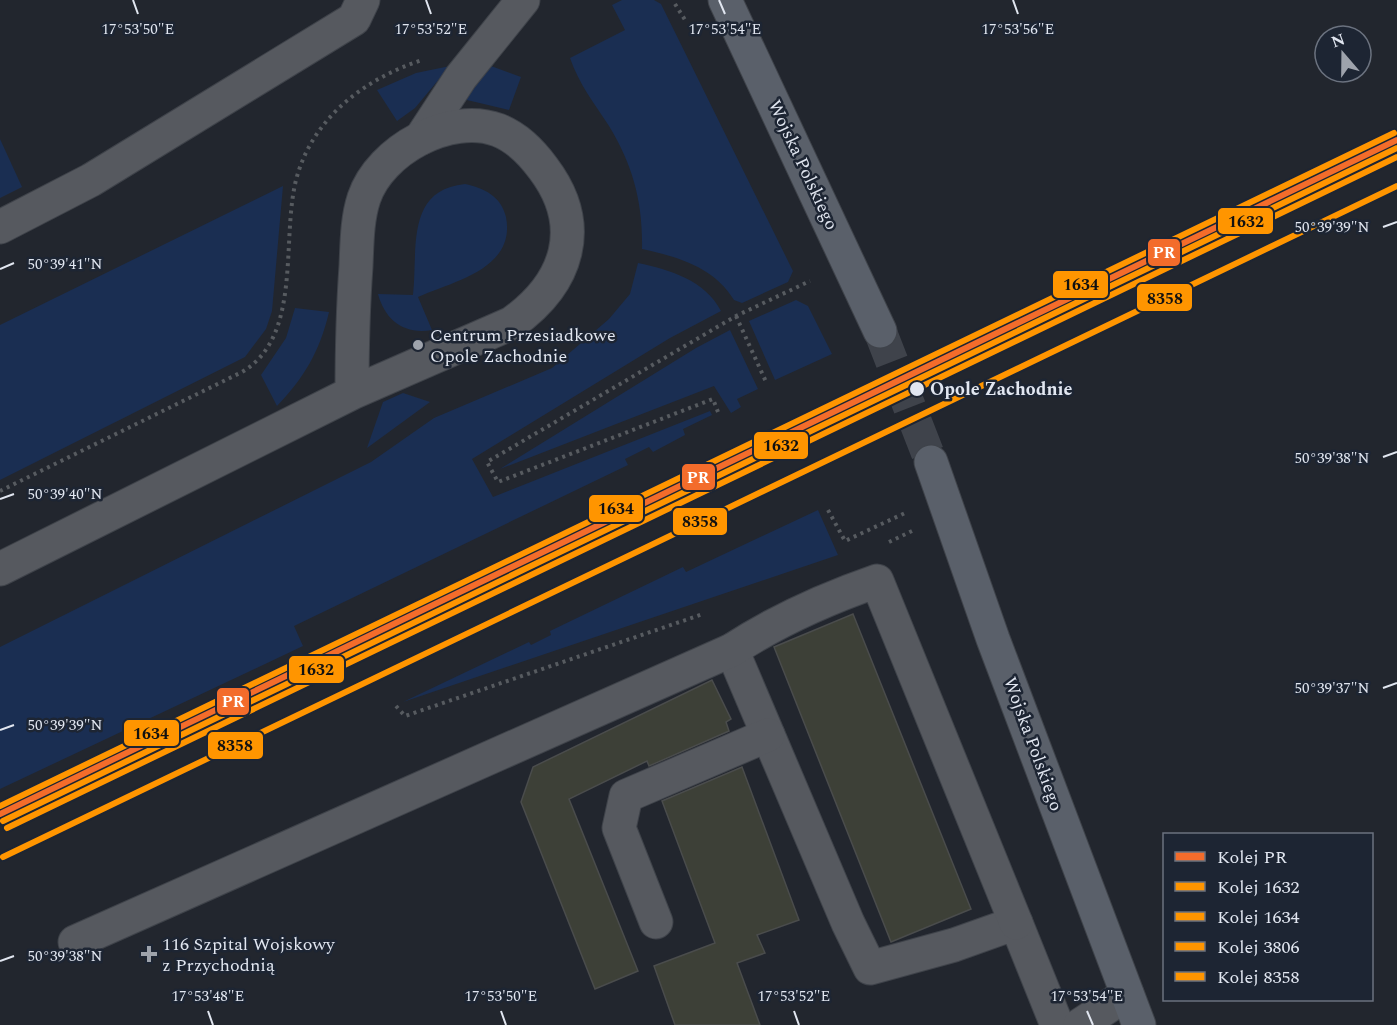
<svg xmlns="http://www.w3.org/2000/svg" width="1397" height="1025" viewBox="0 0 1397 1025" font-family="Spectral,serif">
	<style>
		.green { fill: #1a2e52 }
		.building { fill: #3d4037; stroke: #4a4c4c; stroke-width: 1.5 }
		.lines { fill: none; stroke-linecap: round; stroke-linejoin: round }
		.major-tunnel { stroke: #3f434b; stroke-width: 33; stroke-dasharray: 33 16; stroke-linecap: butt }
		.minor-casing { stroke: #3f434a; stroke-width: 35 }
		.major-casing { stroke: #3f434a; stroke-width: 35 }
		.path { stroke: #575b60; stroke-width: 4; stroke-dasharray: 3 4.5; stroke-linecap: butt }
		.minor { stroke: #56595f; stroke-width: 33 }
		.major { stroke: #5a606a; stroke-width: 33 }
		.rail-1-casing { stroke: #1d2533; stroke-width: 10 }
		.rail-2-casing { stroke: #1d2533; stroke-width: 10 }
		.rail-3-casing { stroke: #1d2533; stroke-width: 10 }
		.rail-4-casing { stroke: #1d2533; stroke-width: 10 }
		.rail-5-casing { stroke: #1d2533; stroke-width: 10 }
		.rail-1 { stroke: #f36c2b; stroke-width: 6 }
		.rail-2 { stroke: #ff9500; stroke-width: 6 }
		.rail-3 { stroke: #ff9500; stroke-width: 6 }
		.rail-4 { stroke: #ff9500; stroke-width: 6 }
		.rail-5 { stroke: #ff9500; stroke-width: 6 }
		.ticks { fill: none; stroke: #e1e6f0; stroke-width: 2 }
		.poi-dot { fill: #9ea3ac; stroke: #1d2533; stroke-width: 2 }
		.stop-dot { fill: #e1e6f0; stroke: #1d2533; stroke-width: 2 }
		.labels { text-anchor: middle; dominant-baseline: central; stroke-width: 5; stroke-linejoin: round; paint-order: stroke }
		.street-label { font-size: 18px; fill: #e1e6f0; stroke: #1d2533 }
		.poi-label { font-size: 18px; fill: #e1e6f0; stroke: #1d2533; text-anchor: start }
		.stop-label { font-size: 18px; font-weight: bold; fill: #e1e6f0; stroke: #1d2533; text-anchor: start }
		.ticks-label { font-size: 15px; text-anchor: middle; fill: #e1e6f0; stroke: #1d2533; stroke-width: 5; stroke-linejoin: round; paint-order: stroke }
		.line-badge { stroke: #1d2533; stroke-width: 2 }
		.badge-label { font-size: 16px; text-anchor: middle; font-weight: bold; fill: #fff }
		.pale-badge-label { font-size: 16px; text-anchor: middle; font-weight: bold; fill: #111 }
	</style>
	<rect width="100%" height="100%" fill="#22262e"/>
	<!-- green -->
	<g class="green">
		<path d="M622,0H654L661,4L789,263L793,271L788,282L742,303L734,300C714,267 678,257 642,249C643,203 633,165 609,126C594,103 579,84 570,58L625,30L612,5Z"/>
		<path d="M450,66L415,108L397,121L377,90L416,73Z"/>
		<path d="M491,66L521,77L509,110L467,100L465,98Z"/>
		<path d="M0,139L22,187L0,198Z"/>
		<path d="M465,184C484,188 501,196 506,217C516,269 454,281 418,297L432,330C404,335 385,320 378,294L413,295C418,250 405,190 465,184Z"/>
		<path d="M283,186L272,311L266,329L245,357L0,480V325Z"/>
		<path d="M638,263C670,270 705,280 721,311L670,338L472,459L493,497L710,411L712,415L683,429L685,435L653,452L649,447L625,459L628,465L294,626L303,646L0,789V647L371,462L434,418L552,368L609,319L630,294Z"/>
		<path d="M796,300L808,306L832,354L775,380L749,321Z"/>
		<path d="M295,308L329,312C320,351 304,378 277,406L261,375L286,338Z"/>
		<path d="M730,330L758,389L737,399L741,407L731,413L714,386L500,469L696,348Z"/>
		<path d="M403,393L430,402L367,448L383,402Z"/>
		<path d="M818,510L838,555L403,702L529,642L531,645L551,635L550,631L683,567L686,572Z"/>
	</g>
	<!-- building -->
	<g class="building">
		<path d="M853,614L971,909L891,942L774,647Z"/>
		<path d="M712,680L731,719L726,722L729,731L649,766L647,761L569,799L638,971L595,989L521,802L533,767Z"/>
		<path d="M742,767L799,920L757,935L765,953L737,963L760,1025H675L654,966L715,943L662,801Z"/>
	</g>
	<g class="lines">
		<!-- major-tunnel -->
		<path class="major-tunnel" d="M880,331L931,462"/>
		<!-- minor casing -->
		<g class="minor-casing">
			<g id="minor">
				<path d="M421,138L461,77L523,0"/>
				<path d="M0,227L91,180L354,19L363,0"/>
				<path d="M0,569L352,393L512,323C568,283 587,226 543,168C532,153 516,137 498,130C450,112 380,150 364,198C357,219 357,243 356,266C353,308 352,350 352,393"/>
				<path d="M732,650L848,923L870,968L954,945L1016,923L1057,1025"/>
				<path d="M656,922L619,828L626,796L768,735"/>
				<path d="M75,942L732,650C778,620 825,599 877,581L1016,923"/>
				<path d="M1080,1025L1127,994"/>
			</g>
		</g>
		<!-- major casing -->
		<g class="major-casing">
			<g id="major">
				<path d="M725,0L880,331"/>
				<path d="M931,462L993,639L1139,1025"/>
			</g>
		</g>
		<!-- path -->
		<g class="path">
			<path d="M675,4L687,23"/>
			<path d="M736,316L767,384"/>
			<path d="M718,412L713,399L498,482L487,462L736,316L810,281"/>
			<path d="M0,491L242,372C305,335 279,233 298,173C316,115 367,78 422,60"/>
			<path d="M828,510L845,541L905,513"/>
			<path d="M889,542L912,531"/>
			<path d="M396,706L405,716L703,614"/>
		</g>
		<!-- minor -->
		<use href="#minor" class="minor"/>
		<!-- major -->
		<use href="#major" class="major"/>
		<!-- rail-1 casing -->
		<g class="rail-1-casing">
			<path id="rail-1" d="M0,814L1397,140"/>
		</g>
		<!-- rail-2 casing -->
		<g class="rail-2-casing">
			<path id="rail-2" d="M3,821L1397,148"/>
		</g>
		<!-- rail-3 casing -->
		<g class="rail-3-casing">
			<path id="rail-3" d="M0,806L1394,133"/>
		</g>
		<!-- rail-4 casing -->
		<g class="rail-4-casing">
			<path id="rail-4" d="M7,828L1397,157"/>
		</g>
		<!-- rail-5 casing -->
		<g class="rail-5-casing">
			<path id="rail-5" d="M3,857L1397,186"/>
		</g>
		<!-- rail-1 -->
		<use href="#rail-1" class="rail-1"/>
		<!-- rail-2 -->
		<use href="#rail-2" class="rail-2"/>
		<!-- rail-3 -->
		<use href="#rail-3" class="rail-3"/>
		<!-- rail-4 -->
		<use href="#rail-4" class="rail-4"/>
		<!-- rail-5 -->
		<use href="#rail-5" class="rail-5"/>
	</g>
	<!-- ticks -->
	<path class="ticks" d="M133,0L138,14M426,0L431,14M719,0L725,14M1013,0L1018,14M1383,227L1397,222M0,269L14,263M1383,457L1397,452M0,499L14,494M1383,688L1397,683M0,730L14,725M0,961L14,956M208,1011L213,1025M501,1011L506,1025M794,1011L799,1025M1087,1011L1093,1025"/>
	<!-- markers -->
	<g class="poi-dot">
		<circle cx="418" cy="345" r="6"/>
		<path d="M146 945h6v6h6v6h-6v6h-6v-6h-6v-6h6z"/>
	</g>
	<circle class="stop-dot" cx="917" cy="389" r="8"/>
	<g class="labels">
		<!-- street labels -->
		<g class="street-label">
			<text transform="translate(803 165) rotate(65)">Wojska Polskiego</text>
			<text transform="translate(1033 744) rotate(70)">Wojska Polskiego</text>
		</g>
		<!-- poi labels -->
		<g class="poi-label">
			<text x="430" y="335">Centrum Przesiadkowe<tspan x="430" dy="21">Opole Zachodnie</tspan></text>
			<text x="162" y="944">116 Szpital Wojskowy<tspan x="162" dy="21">z Przychodnią</tspan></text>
		</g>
		<!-- stop labels -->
		<g class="stop-label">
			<text x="930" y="389">Opole Zachodnie</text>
		</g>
	</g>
	<g class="ticks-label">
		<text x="138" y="34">17°53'50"E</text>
		<text x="431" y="34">17°53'52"E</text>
		<text x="725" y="34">17°53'54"E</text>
		<text x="1018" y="34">17°53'56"E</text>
		<text x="1332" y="232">50°39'39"N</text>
		<text x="65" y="269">50°39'41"N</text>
		<text x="1332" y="463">50°39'38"N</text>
		<text x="65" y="499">50°39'40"N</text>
		<text x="1332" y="693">50°39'37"N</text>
		<text x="65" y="730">50°39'39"N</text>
		<text x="65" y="961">50°39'38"N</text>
		<text x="208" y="1001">17°53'48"E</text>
		<text x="501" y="1001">17°53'50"E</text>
		<text x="794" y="1001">17°53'52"E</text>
		<text x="1087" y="1001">17°53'54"E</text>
	</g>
	<g class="line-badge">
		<rect x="1217" y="207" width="57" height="28" rx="6" fill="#ff9500"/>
		<rect x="1147" y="238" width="34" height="29" rx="6" fill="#f36c2b"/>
		<rect x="1052" y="270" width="57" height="29" rx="6" fill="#ff9500"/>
		<rect x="1136" y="283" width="57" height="29" rx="6" fill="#ff9500"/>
		<rect x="753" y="431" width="56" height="29" rx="6" fill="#ff9500"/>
		<rect x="681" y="463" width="35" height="28" rx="6" fill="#f36c2b"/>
		<rect x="588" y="494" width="56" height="29" rx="6" fill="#ff9500"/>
		<rect x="672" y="507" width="56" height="29" rx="6" fill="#ff9500"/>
		<rect x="288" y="655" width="57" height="29" rx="6" fill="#ff9500"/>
		<rect x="216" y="687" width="34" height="29" rx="6" fill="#f36c2b"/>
		<rect x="123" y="719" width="57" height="28" rx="6" fill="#ff9500"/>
		<rect x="207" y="731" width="57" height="29" rx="6" fill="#ff9500"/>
	</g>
	<g class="badge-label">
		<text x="1164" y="258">PR</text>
		<text x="698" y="483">PR</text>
		<text x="233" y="707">PR</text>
	</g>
	<g class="pale-badge-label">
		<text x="1246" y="227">1632</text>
		<text x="1081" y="290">1634</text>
		<text x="1165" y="304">8358</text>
		<text x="781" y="451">1632</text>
		<text x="616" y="514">1634</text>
		<text x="700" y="527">8358</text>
		<text x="316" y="675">1632</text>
		<text x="151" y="739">1634</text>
		<text x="235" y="751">8358</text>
	</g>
	<!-- legend -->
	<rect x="1163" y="833" width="210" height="168" fill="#1d2533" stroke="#6b727f" stroke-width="1.5"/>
	<rect x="1175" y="852" width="30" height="9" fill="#f36c2b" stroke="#6b727f" stroke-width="1.5"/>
	<text x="1217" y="863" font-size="18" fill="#e1e6f0">Kolej PR</text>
	<rect x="1175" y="882" width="30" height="9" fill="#ff9500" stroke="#6b727f" stroke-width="1.5"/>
	<text x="1217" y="893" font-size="18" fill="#e1e6f0">Kolej 1632</text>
	<rect x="1175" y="912" width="30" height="9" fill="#ff9500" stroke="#6b727f" stroke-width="1.5"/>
	<text x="1217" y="923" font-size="18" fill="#e1e6f0">Kolej 1634</text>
	<rect x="1175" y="942" width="30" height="9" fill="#ff9500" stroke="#6b727f" stroke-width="1.5"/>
	<text x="1217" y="953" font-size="18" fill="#e1e6f0">Kolej 3806</text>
	<rect x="1175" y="972" width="30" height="9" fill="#ff9500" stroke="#6b727f" stroke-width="1.5"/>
	<text x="1217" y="983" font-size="18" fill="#e1e6f0">Kolej 8358</text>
	<!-- north arrow -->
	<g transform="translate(1343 54) rotate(340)"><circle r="28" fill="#1d2533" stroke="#6b727f" stroke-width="1.5"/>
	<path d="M0-4.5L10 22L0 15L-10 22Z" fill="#9ea3ac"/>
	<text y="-9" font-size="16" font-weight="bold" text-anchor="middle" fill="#e1e6f0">N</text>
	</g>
</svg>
